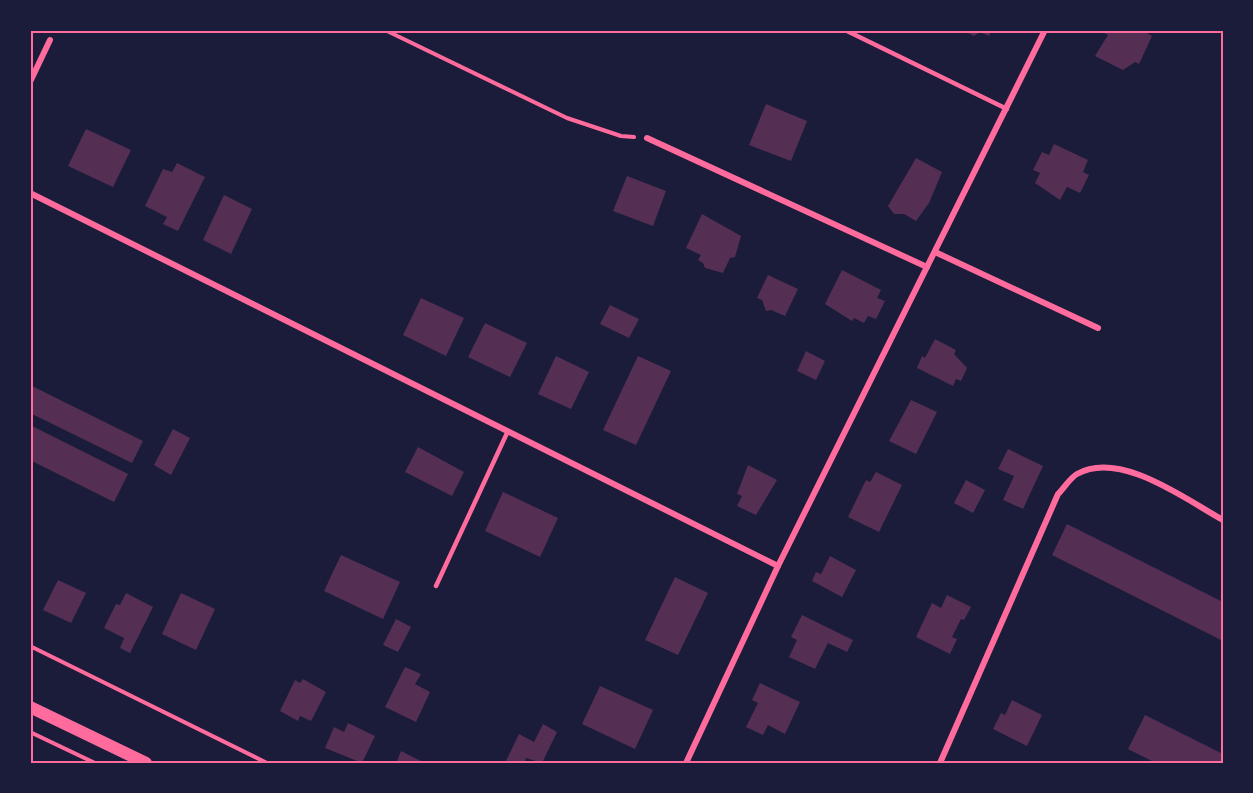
<svg xmlns="http://www.w3.org/2000/svg" width="1253" height="793" viewBox="0 0 1253 793" font-family="'Fira Sans Condensed',sans-serif">
	<style>
		.building { fill: #542f53 }
		.lines { fill: none; stroke-linecap: round; stroke-linejoin: round }
		.path { stroke: #ff6b9d; stroke-width: 4 }
		.service { stroke: #ff6b9d; stroke-width: 4.5 }
		.minor { stroke: #ff6b9d; stroke-width: 6 }
		.secondary { stroke: #ff6b9d; stroke-width: 12 }
		.neatline { fill: none; stroke: #ff6b9d; stroke-width: 2 }
	</style>
	<rect width="100%" height="100%" fill="#1b1b3a"/>
	<!-- building -->
	<g class="building">
		<path d="M963,30H992L989,36L980,32L974,36Z"/>
		<path d="M1098,30H1141L1152,36L1139,64L1135,62L1123,70L1095,56L1108,35Z"/>
		<path d="M766,104L807,121L791,161L749,145Z"/>
		<path d="M86,129L131,150L113,187L68,166Z"/>
		<path d="M1054,144L1088,160L1083,172L1089,175L1080,193L1067,187L1060,200L1035,183L1040,173L1033,170L1042,152L1049,155Z"/>
		<path d="M916,158L942,172L929,203L916,221L904,214H894L888,206Z"/>
		<path d="M177,163L205,177L178,231L163,224L167,217L145,206L163,169L172,172Z"/>
		<path d="M627,176L666,191L653,226L613,211Z"/>
		<path d="M224,195L252,209L231,254L203,240Z"/>
		<path d="M702,214L741,236L735,257L730,258L723,273L705,268L703,263L698,260L701,255L686,248Z"/>
		<path d="M842,270L881,290L877,298L885,301L876,319L868,316L864,323L854,318L852,321L825,304Z"/>
		<path d="M768,275L798,289L785,316L771,310L766,311L762,300L757,298Z"/>
		<path d="M421,298L464,318L446,356L403,335Z"/>
		<path d="M610,305L639,319L629,338L600,324Z"/>
		<path d="M485,323L527,343L510,377L468,357Z"/>
		<path d="M935,339L956,350L954,354L967,368L961,381L956,379L953,386L917,368L922,356L925,358Z"/>
		<path d="M806,351L825,361L816,380L797,371Z"/>
		<path d="M556,356L589,372L571,409L538,394Z"/>
		<path d="M638,356L671,371L636,445L603,430Z"/>
		<path d="M30,385L143,441L132,463L30,413Z"/>
		<path d="M911,400L937,412L916,454L889,441Z"/>
		<path d="M30,425L128,474L114,502L30,460Z"/>
		<path d="M173,429L190,438L171,475L154,465Z"/>
		<path d="M418,447L464,472L452,496L405,472Z"/>
		<path d="M1008,449L1043,466L1023,509L1003,500L1014,476L998,469Z"/>
		<path d="M748,465L777,480L756,515L737,506L742,496L737,494Z"/>
		<path d="M876,472L902,485L879,532L848,517L866,480L870,482Z"/>
		<path d="M966,480L985,490L973,513L954,503Z"/>
		<path d="M503,492L558,518L540,557L485,531Z"/>
		<path d="M1067,524L1223,602V641L1052,555Z"/>
		<path d="M341,555L400,582L383,619L324,591Z"/>
		<path d="M830,556L856,570L842,597L812,581L816,572L821,574Z"/>
		<path d="M675,577L708,593L678,655L645,640Z"/>
		<path d="M58,580L86,593L71,623L43,610Z"/>
		<path d="M126,593L153,607L130,653L120,648L124,638L104,628L116,604L120,605Z"/>
		<path d="M181,593L215,609L196,650L162,634Z"/>
		<path d="M947,595L971,607L964,620L961,619L952,637L957,639L950,654L916,637L932,603L941,608Z"/>
		<path d="M802,615L853,640L847,652L828,643L815,669L789,657L797,640L791,637Z"/>
		<path d="M396,619L411,627L398,652L383,645Z"/>
		<path d="M405,667L421,674L415,684L430,692L416,722L385,707Z"/>
		<path d="M303,679L326,692L311,721L300,716L298,721L280,711L295,680L300,683Z"/>
		<path d="M760,683L800,702L785,734L768,725L763,735L746,727L758,703L752,700Z"/>
		<path d="M600,686L653,710L635,749L582,724Z"/>
		<path d="M1012,700L1042,715L1027,746L993,729L1001,713L1005,715Z"/>
		<path d="M1145,715L1223,754V763H1156L1128,749Z"/>
		<path d="M348,723L375,736L362,763L325,748L334,727L344,732Z"/>
		<path d="M543,724L557,732L542,763L526,758L524,763H505L519,734L534,742Z"/>
		<path d="M401,751L425,763H396Z"/>
	</g>
	<g class="lines">
		<!-- path -->
		<g class="path">
			<path d="M385,30L567,118L621,136L634,137"/>
			<path d="M30,646L267,763"/>
			<path d="M30,732L95,763"/>
		</g>
		<!-- service -->
		<g class="service">
			<path d="M845,30L1007,109"/>
			<path d="M436,586L508,431"/>
		</g>
		<!-- minor -->
		<g class="minor">
			<path d="M30,82L50,40"/>
			<path d="M647,138L927,267"/>
			<path d="M30,193L778,566"/>
			<path d="M935,252L1098,328"/>
			<path d="M686,763L778,566L1045,30"/>
			<path d="M940,763L1058,494C1064,488 1070,478 1077,474C1120,450 1185,499 1223,520"/>
		</g>
		<!-- secondary -->
		<path class="secondary" d="M30,707L146,763"/>
	</g>
	<!-- border -->
	<rect width="1253" height="793" fill="none" stroke="#1b1b3a" stroke-width="63"/>
	<rect x="32" y="32" width="1190" height="730" class="neatline"/>
</svg>
